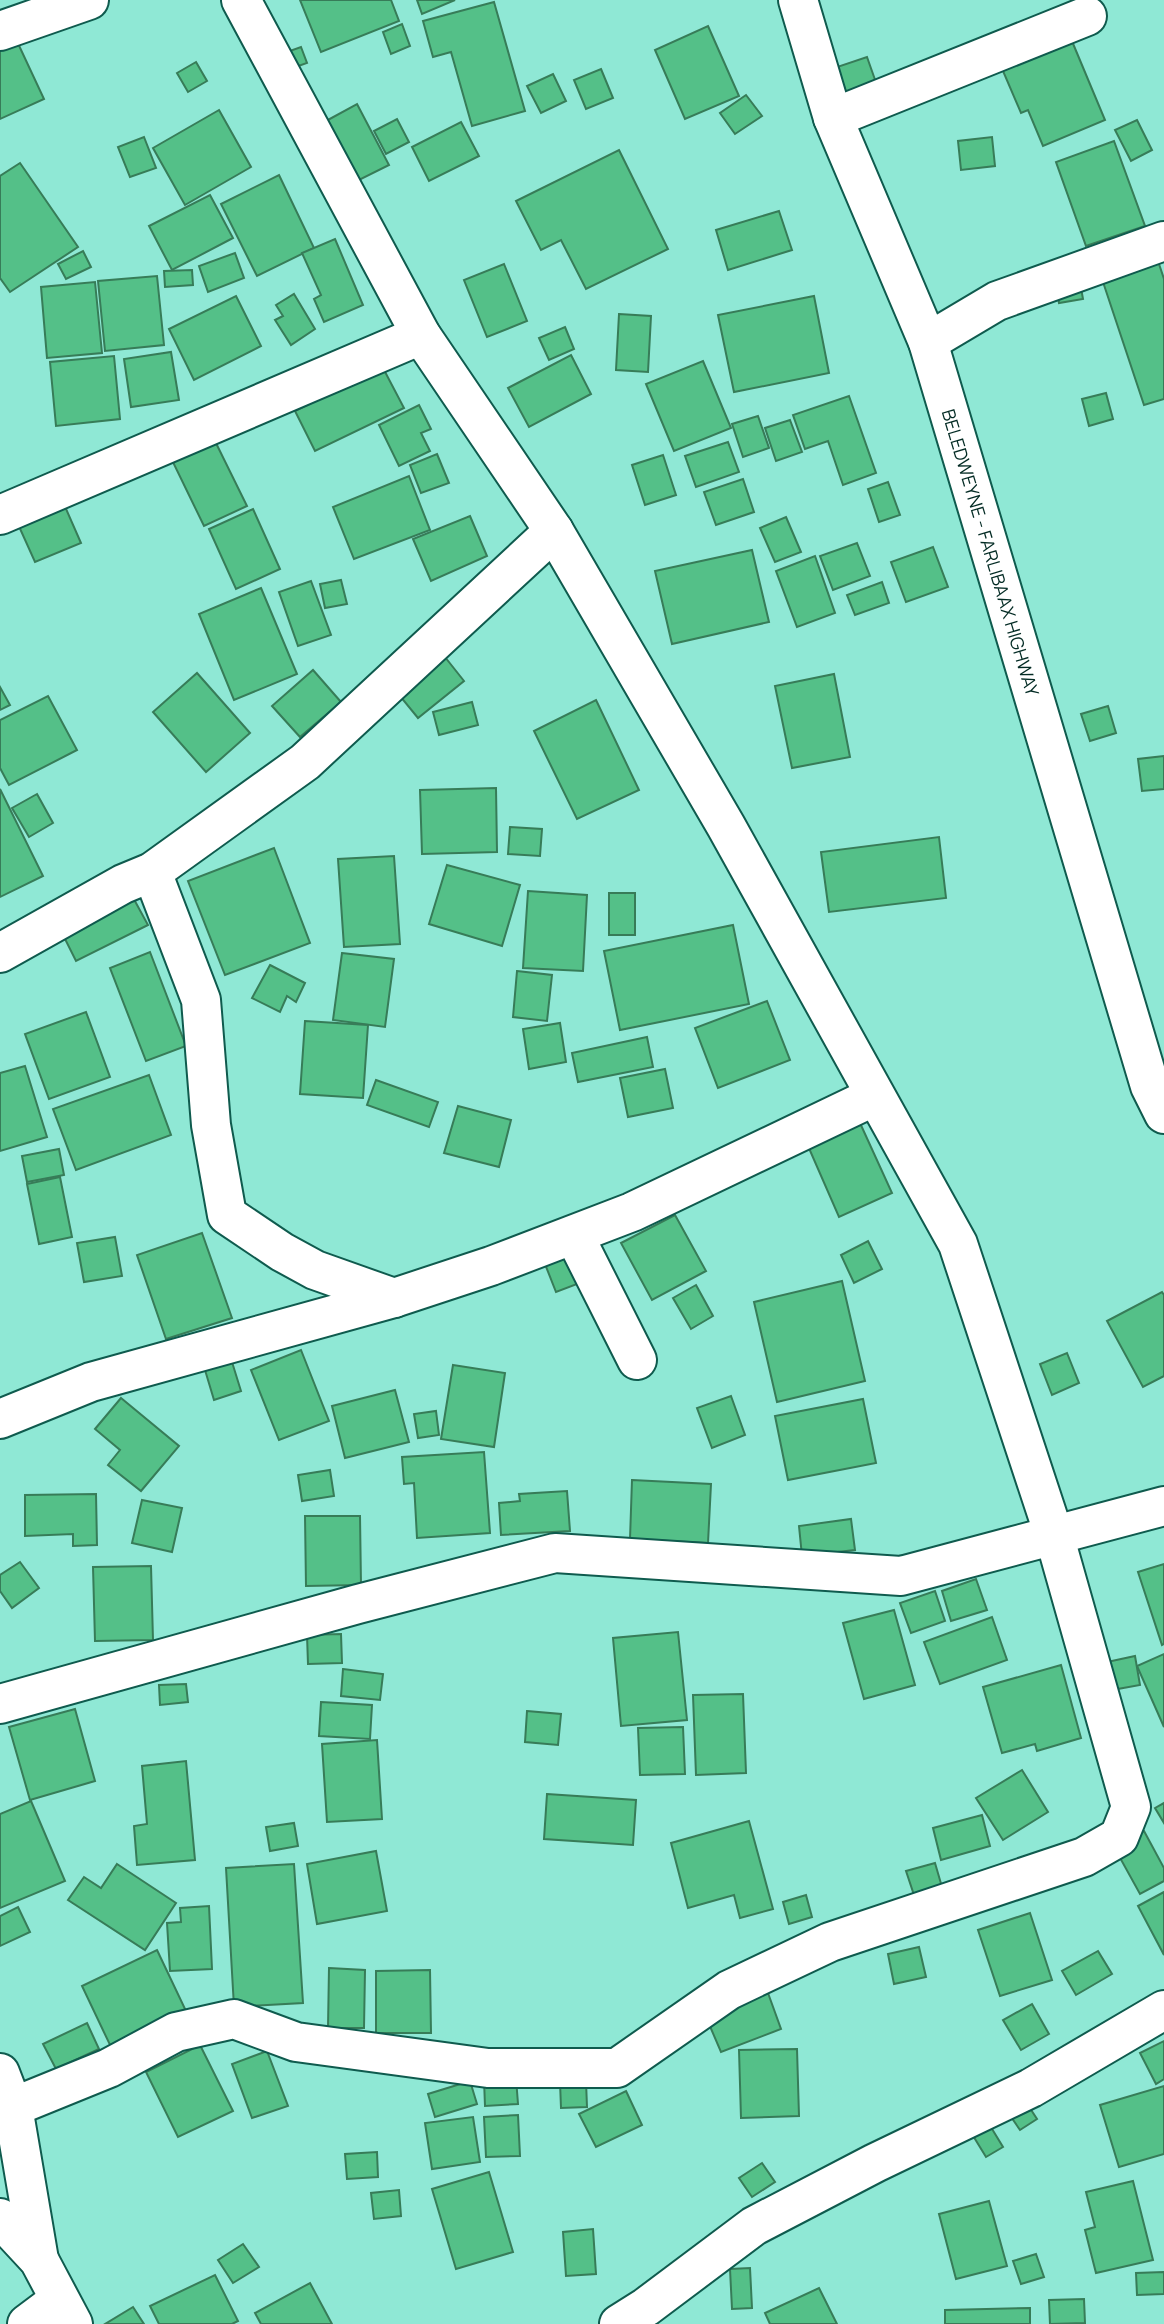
<svg xmlns="http://www.w3.org/2000/svg" width="1164" height="2324" viewBox="0 0 1164 2324" font-family="Manrope,sans-serif">
	<style>
		.building { fill: #54c088; stroke: #377c58; stroke-width: 2 }
		.lines { fill: none; stroke-linecap: round; stroke-linejoin: round }
		.street-casing { stroke: #0f5b4e; stroke-width: 42 }
		.street { stroke: #fff; stroke-width: 38 }
		.labels { text-anchor: middle; dominant-baseline: central; stroke-width: 6; stroke-linejoin: round; paint-order: stroke }
		.street-label { font-size: 18px; fill: #032b24; stroke: #8fe8d5 }
	</style>
	<rect width="100%" height="100%" fill="#8fe8d5"/>
	<!-- building -->
	<g class="building">
		<path d="M300,0H391L399,21L321,52Z"/>
		<path d="M417,0H455L422,14Z"/>
		<path d="M494,2L525,111L472,126L451,52L433,57L423,21Z"/>
		<path d="M402,24L410,46L391,54L383,32Z"/>
		<path d="M708,26L739,96L685,119L655,50Z"/>
		<path d="M1069,34L1105,120L1043,146L1028,110L1021,113L1000,64Z"/>
		<path d="M15,37L44,99L0,119V44Z"/>
		<path d="M301,47L307,63L290,69L284,53Z"/>
		<path d="M867,57L879,91L849,100L837,67Z"/>
		<path d="M196,62L207,81L188,92L177,73Z"/>
		<path d="M601,69L613,98L586,109L574,80Z"/>
		<path d="M553,74L566,101L541,113L527,86Z"/>
		<path d="M746,95L762,116L735,134L720,113Z"/>
		<path d="M357,104L389,165L357,181L326,121Z"/>
		<path d="M219,110L251,167L185,205L153,148Z"/>
		<path d="M397,119L409,142L386,154L374,131Z"/>
		<path d="M1137,120L1152,150L1131,161L1115,130Z"/>
		<path d="M461,122L479,156L429,181L412,147Z"/>
		<path d="M144,137L156,168L130,177L118,147Z"/>
		<path d="M992,137L995,166L961,170L958,141Z"/>
		<path d="M1114,141L1145,226L1086,246L1056,162Z"/>
		<path d="M619,150L668,249L586,289L561,240L541,250L516,201Z"/>
		<path d="M20,163L78,247L10,292L0,278V176Z"/>
		<path d="M279,175L314,248L257,276L221,204Z"/>
		<path d="M210,195L233,238L172,270L149,226Z"/>
		<path d="M779,211L792,250L728,270L716,230Z"/>
		<path d="M335,239L363,305L324,322L314,299L321,295L302,253Z"/>
		<path d="M83,251L91,267L66,279L58,264Z"/>
		<path d="M235,253L244,278L208,292L199,266Z"/>
		<path d="M1157,258L1164,279V399L1144,405L1101,276Z"/>
		<path d="M504,264L527,321L487,337L464,280Z"/>
		<path d="M192,270L193,285L165,287L164,271Z"/>
		<path d="M157,276L164,345L105,351L98,281Z"/>
		<path d="M1079,277L1083,299L1059,303L1055,282Z"/>
		<path d="M95,282L102,353L47,358L41,287Z"/>
		<path d="M294,294L315,329L291,345L275,320L283,316L276,305Z"/>
		<path d="M236,296L261,346L194,380L169,329Z"/>
		<path d="M814,296L829,373L734,392L718,315Z"/>
		<path d="M619,314L651,316L648,372L616,370Z"/>
		<path d="M565,327L574,349L549,360L539,338Z"/>
		<path d="M171,352L179,400L131,407L124,359Z"/>
		<path d="M571,355L591,394L529,427L508,388Z"/>
		<path d="M114,356L120,419L56,426L50,362Z"/>
		<path d="M703,361L731,428L674,451L646,384Z"/>
		<path d="M383,368L404,408L315,451L295,411Z"/>
		<path d="M1106,393L1113,419L1089,426L1082,399Z"/>
		<path d="M849,396L876,473L843,485L828,441L805,449L793,415Z"/>
		<path d="M419,405L431,429L421,433L430,451L399,466L379,425Z"/>
		<path d="M758,416L769,448L743,457L732,424Z"/>
		<path d="M790,420L802,452L776,461L765,428Z"/>
		<path d="M212,435L247,506L204,526L170,456Z"/>
		<path d="M728,442L739,472L696,487L685,456Z"/>
		<path d="M437,454L449,483L421,493L410,465Z"/>
		<path d="M663,455L676,495L645,505L632,465Z"/>
		<path d="M409,476L430,530L354,559L333,507Z"/>
		<path d="M743,479L754,512L716,525L704,492Z"/>
		<path d="M888,482L900,515L879,522L868,489Z"/>
		<path d="M63,502L81,543L35,562L17,522Z"/>
		<path d="M253,509L280,569L236,589L209,529Z"/>
		<path d="M470,516L487,556L431,581L413,539Z"/>
		<path d="M786,517L801,552L775,562L760,528Z"/>
		<path d="M857,543L870,576L833,590L820,556Z"/>
		<path d="M933,547L948,587L906,602L891,562Z"/>
		<path d="M752,550L769,622L672,644L655,571Z"/>
		<path d="M815,556L835,613L797,627L776,571Z"/>
		<path d="M341,580L347,604L325,608L320,584Z"/>
		<path d="M311,581L331,635L298,646L279,592Z"/>
		<path d="M882,582L889,603L855,615L847,595Z"/>
		<path d="M261,588L297,674L234,700L199,614Z"/>
		<path d="M441,652L464,681L418,718L395,690Z"/>
		<path d="M313,670L341,702L300,737L272,706Z"/>
		<path d="M197,673L250,733L206,772L153,712Z"/>
		<path d="M834,674L850,757L792,768L775,686Z"/>
		<path d="M0,687L10,705L0,710Z"/>
		<path d="M48,696L77,750L9,785L0,768V720Z"/>
		<path d="M596,700L639,790L577,819L534,731Z"/>
		<path d="M472,702L478,725L439,735L433,712Z"/>
		<path d="M1108,706L1116,733L1090,741L1081,714Z"/>
		<path d="M1164,756V789L1142,791L1138,759Z"/>
		<path d="M496,788L497,852L422,854L420,790Z"/>
		<path d="M0,789L43,876L0,897Z"/>
		<path d="M37,794L53,823L29,837L12,808Z"/>
		<path d="M510,827L542,829L540,856L508,854Z"/>
		<path d="M939,837L946,898L829,912L821,852Z"/>
		<path d="M274,848L310,943L225,975L188,881Z"/>
		<path d="M394,856L400,944L344,947L338,859Z"/>
		<path d="M447,865L520,885L502,946L429,924Z"/>
		<path d="M528,891L587,895L583,971L523,968Z"/>
		<path d="M130,892L148,925L76,961L59,927Z"/>
		<rect x="609" y="893" width="26" height="42"/>
		<path d="M733,925L749,1004L620,1030L604,951Z"/>
		<path d="M150,952L186,1046L146,1061L110,968Z"/>
		<path d="M342,953L394,959L385,1027L333,1020Z"/>
		<path d="M270,965L305,983L296,1002L287,996L280,1012L252,998Z"/>
		<path d="M517,971L552,975L547,1021L513,1017Z"/>
		<path d="M767,1001L790,1060L718,1088L695,1028Z"/>
		<path d="M86,1012L110,1077L49,1099L25,1034Z"/>
		<path d="M305,1021L368,1025L363,1098L300,1094Z"/>
		<path d="M560,1023L566,1062L529,1069L523,1029Z"/>
		<path d="M647,1037L653,1067L578,1082L572,1053Z"/>
		<path d="M25,1066L47,1137L0,1151V1073Z"/>
		<path d="M665,1069L673,1108L628,1117L620,1078Z"/>
		<path d="M149,1075L171,1135L76,1170L53,1109Z"/>
		<path d="M376,1080L438,1102L429,1127L367,1105Z"/>
		<path d="M458,1106L511,1120L499,1167L444,1153Z"/>
		<path d="M860,1123L892,1193L839,1217L808,1146Z"/>
		<path d="M59,1149L64,1175L27,1182L22,1156Z"/>
		<path d="M60,1177L72,1237L39,1244L27,1184Z"/>
		<path d="M675,1215L706,1271L652,1300L621,1243Z"/>
		<path d="M202,1233L232,1318L166,1339L137,1255Z"/>
		<path d="M115,1237L122,1276L84,1282L77,1243Z"/>
		<path d="M868,1241L882,1269L854,1283L841,1255Z"/>
		<path d="M572,1248L585,1281L556,1292L543,1259Z"/>
		<path d="M842,1281L865,1381L777,1402L754,1302Z"/>
		<path d="M696,1285L713,1316L691,1329L673,1298Z"/>
		<path d="M1162,1292L1164,1295V1376L1143,1387L1107,1321Z"/>
		<path d="M301,1350L329,1421L279,1440L251,1370Z"/>
		<path d="M1067,1353L1079,1383L1052,1395L1040,1364Z"/>
		<path d="M232,1362L241,1391L214,1400L205,1370Z"/>
		<path d="M453,1365L505,1373L494,1447L441,1439Z"/>
		<path d="M395,1390L409,1442L345,1458L332,1406Z"/>
		<path d="M731,1396L745,1435L712,1448L697,1408Z"/>
		<path d="M121,1398L179,1446L141,1491L108,1465L120,1450L95,1429Z"/>
		<path d="M863,1399L876,1463L788,1480L775,1416Z"/>
		<path d="M436,1411L439,1435L418,1438L414,1414Z"/>
		<path d="M484,1452L490,1533L417,1538L414,1483L404,1484L402,1457Z"/>
		<path d="M330,1470L334,1496L302,1501L298,1475Z"/>
		<path d="M632,1480L711,1484L708,1543L630,1539Z"/>
		<path d="M567,1491L570,1531L501,1535L499,1503L520,1501L519,1494Z"/>
		<path d="M96,1494L97,1545L73,1546V1534L25,1536V1495Z"/>
		<path d="M142,1500L182,1508L172,1552L132,1543Z"/>
		<path d="M305,1516H360L361,1585L306,1586Z"/>
		<path d="M851,1519L855,1550L802,1556L799,1526Z"/>
		<path d="M20,1562L39,1588L12,1608L0,1591V1575Z"/>
		<path d="M1164,1564V1644L1162,1645L1138,1572Z"/>
		<path d="M151,1566L153,1640L95,1641L93,1567Z"/>
		<path d="M976,1579L987,1610L951,1621L942,1591Z"/>
		<path d="M935,1591L945,1621L911,1633L900,1603Z"/>
		<path d="M894,1610L915,1685L864,1699L843,1623Z"/>
		<path d="M992,1617L1007,1660L940,1684L924,1642Z"/>
		<path d="M678,1632L687,1720L621,1726L613,1638Z"/>
		<path d="M341,1634L342,1663L308,1664L307,1635Z"/>
		<path d="M1164,1654V1727L1137,1666Z"/>
		<path d="M1135,1656L1140,1685L1112,1690L1107,1662Z"/>
		<path d="M1061,1665L1081,1738L1037,1751L1035,1744L1002,1753L983,1687Z"/>
		<path d="M343,1669L383,1674L380,1700L341,1696Z"/>
		<path d="M186,1684L188,1702L160,1705L159,1685Z"/>
		<path d="M743,1694L746,1773L696,1775L693,1695Z"/>
		<path d="M321,1702L372,1705L370,1739L319,1736Z"/>
		<path d="M75,1709L95,1781L30,1800L9,1727Z"/>
		<path d="M527,1711L561,1714L558,1745L525,1742Z"/>
		<path d="M683,1727L685,1774L640,1775L638,1728Z"/>
		<path d="M377,1740L382,1819L327,1822L322,1744Z"/>
		<path d="M186,1761L195,1860L137,1865L134,1826L147,1824L142,1766Z"/>
		<path d="M1022,1770L1048,1812L1003,1840L976,1798Z"/>
		<path d="M547,1794L636,1800L633,1845L544,1839Z"/>
		<path d="M31,1801L65,1881L0,1908V1814Z"/>
		<path d="M1164,1803V1823L1155,1808Z"/>
		<path d="M982,1815L990,1846L941,1860L933,1828Z"/>
		<path d="M749,1821L773,1909L740,1918L734,1895L688,1908L671,1843Z"/>
		<path d="M294,1823L298,1846L270,1851L266,1827Z"/>
		<path d="M1144,1831L1164,1868V1881L1140,1894L1114,1847Z"/>
		<path d="M376,1851L387,1911L317,1924L307,1864Z"/>
		<path d="M935,1863L942,1887L914,1895L906,1871Z"/>
		<path d="M117,1864L176,1903L145,1950L68,1900L84,1877L101,1888Z"/>
		<path d="M294,1864L303,2003L234,2007L226,1868Z"/>
		<path d="M1164,1892V1955L1138,1906Z"/>
		<path d="M806,1895L812,1917L789,1924L783,1902Z"/>
		<path d="M209,1906L212,1969L170,1971L167,1923L181,1922L180,1908Z"/>
		<path d="M18,1907L30,1932L0,1946V1916Z"/>
		<path d="M1030,1913L1052,1980L1000,1996L978,1930Z"/>
		<path d="M919,1947L926,1977L894,1984L888,1954Z"/>
		<path d="M157,1950L186,2011L111,2047L82,1986Z"/>
		<path d="M1098,1951L1112,1974L1076,1995L1062,1971Z"/>
		<path d="M329,1968L365,1970L364,2028H328Z"/>
		<path d="M430,1970L431,2033H376V1971Z"/>
		<path d="M768,1993L781,2029L721,2052L706,2017Z"/>
		<path d="M1032,2004L1049,2034L1021,2050L1003,2020Z"/>
		<path d="M87,2023L99,2049L56,2069L43,2044Z"/>
		<path d="M1164,2041V2079L1156,2084L1140,2053Z"/>
		<path d="M200,2045L233,2111L178,2137L146,2072Z"/>
		<path d="M797,2049L799,2116L741,2118L739,2050Z"/>
		<path d="M267,2051L288,2106L252,2118L232,2064Z"/>
		<path d="M516,2078L518,2104L485,2106L484,2080Z"/>
		<path d="M470,2081L477,2104L435,2117L428,2094Z"/>
		<path d="M586,2081L587,2107L561,2108L560,2082Z"/>
		<path d="M1164,2086V2154L1119,2167L1100,2105Z"/>
		<path d="M626,2091L642,2125L596,2147L579,2114Z"/>
		<path d="M1024,2099L1037,2119L1020,2130L1007,2111Z"/>
		<path d="M518,2115L520,2156L486,2157L484,2117Z"/>
		<path d="M473,2117L480,2162L432,2169L425,2123Z"/>
		<path d="M989,2124L1003,2147L986,2157L972,2134Z"/>
		<path d="M377,2152L378,2177L347,2179L345,2154Z"/>
		<path d="M762,2163L775,2182L752,2197L739,2178Z"/>
		<path d="M489,2172L513,2252L456,2269L432,2189Z"/>
		<path d="M1133,2181L1153,2260L1096,2273L1085,2230L1095,2227L1086,2192Z"/>
		<path d="M399,2190L401,2216L374,2219L371,2193Z"/>
		<path d="M989,2201L1007,2266L956,2279L939,2214Z"/>
		<path d="M593,2229L596,2274L566,2276L563,2232Z"/>
		<path d="M243,2244L259,2267L233,2283L218,2260Z"/>
		<path d="M1036,2254L1044,2277L1021,2284L1013,2261Z"/>
		<path d="M750,2268L752,2308L732,2309L730,2269Z"/>
		<path d="M1164,2272V2294L1137,2295L1136,2273Z"/>
		<path d="M215,2275L238,2321L232,2324H159L150,2306Z"/>
		<path d="M310,2283L332,2324H261L255,2313Z"/>
		<path d="M819,2288L837,2324H770L765,2313Z"/>
		<path d="M1084,2299L1085,2323L1050,2324L1049,2300Z"/>
		<path d="M133,2307L144,2324H105Z"/>
		<path d="M1030,2308V2324H945V2310Z"/>
	</g>
	<g class="lines">
		<!-- street casing -->
		<g class="street-casing">
			<g id="street">
				<path id="s1" d="M798,0L833,118L928,342L1150,1086L1164,1114"/>
				<path d="M0,31L89,0"/>
				<path d="M833,118L1087,16"/>
				<path d="M928,342L997,301L1164,241"/>
				<path d="M0,515L421,335"/>
				<path d="M152,872L201,1000L211,1125L227,1215L282,1252L315,1270L394,1298"/>
				<path d="M0,953L123,884L152,872L305,762L554,531"/>
				<path d="M574,1235L637,1360"/>
				<path d="M0,1419L91,1382L394,1298L491,1266L632,1212L875,1096"/>
				<path d="M0,1704L358,1604L555,1553L901,1576L1164,1506"/>
				<path d="M0,2073L13,2107L39,2260"/>
				<path d="M13,2107L109,2068L176,2032L234,2019L296,2042L488,2068H617L729,1990L830,1942L1084,1857L1119,1837L1131,1807L1054,1535L958,1244L726,826L554,531L421,335L241,0"/>
				<path d="M0,2218L39,2260L73,2324"/>
				<path d="M27,2324L59,2300"/>
				<path d="M619,2324L646,2307L754,2226L875,2163L1031,2088L1164,2010"/>
			</g>
		</g>
		<!-- street -->
		<use href="#street" class="street"/>
	</g>
	<g class="labels">
		<!-- street labels -->
		<g class="street-label">
			<text stroke="none"><textPath href="#s1" startOffset="586">BELEDWEYNE - FARLIBAAX HIGHWAY</textPath></text>
		</g>
	</g>
</svg>
